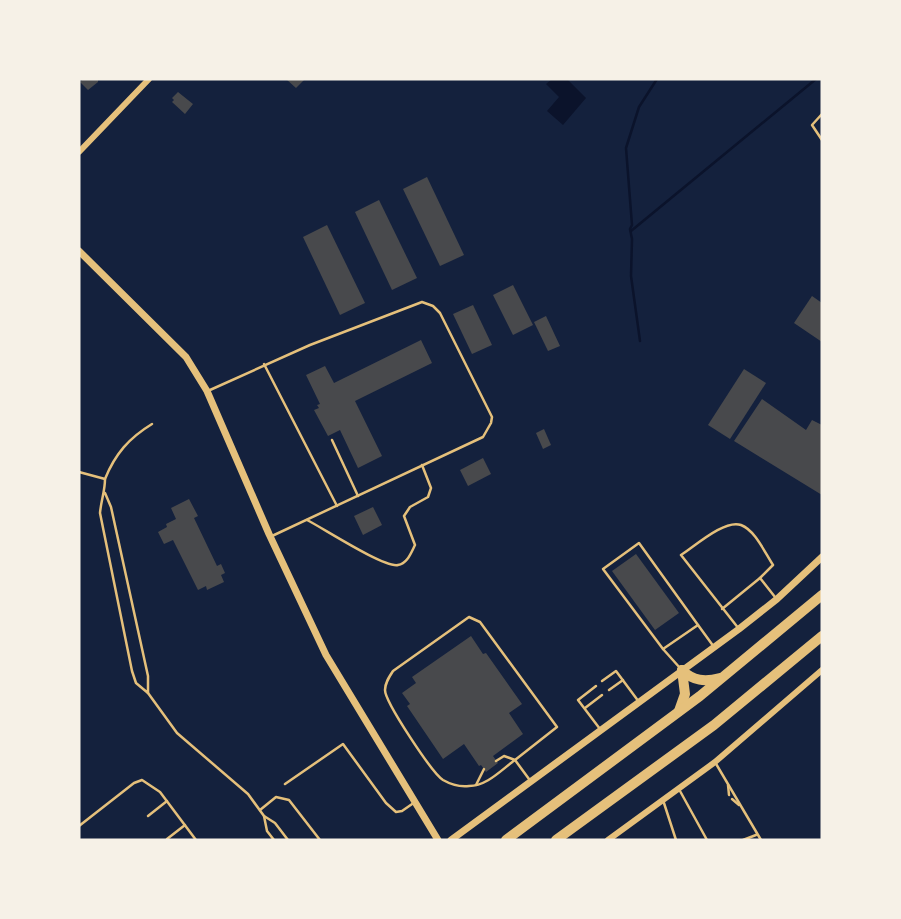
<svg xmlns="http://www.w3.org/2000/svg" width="901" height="919" viewBox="0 0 901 919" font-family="'Crimson Pro',serif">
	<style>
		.water { fill: #0b132b }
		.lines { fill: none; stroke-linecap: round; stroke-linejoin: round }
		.stream { stroke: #0b132b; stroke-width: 2.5 }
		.building { fill: #48494c }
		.service { stroke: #e5c07b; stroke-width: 2.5 }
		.minor { stroke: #e5c07b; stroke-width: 6 }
		.tertiary { stroke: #e5c07b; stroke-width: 7 }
		.motorway { stroke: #e5c07b; stroke-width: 10 }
	</style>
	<rect width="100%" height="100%" fill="#14213d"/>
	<!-- water -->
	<path class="water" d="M552,79H567L586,98L563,125L547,111L559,97L546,84Z"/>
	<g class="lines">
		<!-- stream -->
		<g class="stream">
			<path d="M631,231L816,79"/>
			<path d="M640,341L631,276L632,239L630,229L632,225L626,148L639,107L657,79"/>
		</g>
	</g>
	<!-- building -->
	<g class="building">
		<path d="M83,79H98V82L88,90L80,82Z"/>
		<path d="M286,79H305L296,88Z"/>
		<path d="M178,92L193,104L185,114L172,102L174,100L172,98Z"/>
		<path d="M427,177L464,255L440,266L403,189Z"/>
		<path d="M379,200L417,278L392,290L355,212Z"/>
		<path d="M327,225L365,303L340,315L303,237Z"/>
		<path d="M513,285L533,325L513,335L493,295Z"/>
		<path d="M812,296L822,303V342L794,323Z"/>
		<path d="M473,305L492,345L472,354L453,314Z"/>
		<path d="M546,316L560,346L548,351L534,322Z"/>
		<path d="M421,340L432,363L355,401L382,456L358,468L340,430L328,436L314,410L319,408L317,405L320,404L306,375L325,366L334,383Z"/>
		<path d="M744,369L766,383L730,439L708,425Z"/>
		<path d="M762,399L806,430L812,420L822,425V495L734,441Z"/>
		<path d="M544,429L551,445L543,449L536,433Z"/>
		<path d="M483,458L491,474L468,486L460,470Z"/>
		<path d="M189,499L198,516L194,518L217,566L221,564L225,573L221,575L224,582L207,590L206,586L198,590L173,540L164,544L158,532L167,527L166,524L176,519L171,508Z"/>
		<path d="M373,507L382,525L363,535L354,516Z"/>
		<path d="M636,554L679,613L655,630L612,571Z"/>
		<path d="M471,636L483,654L486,653L522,704L509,713L523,734L493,756L498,763L486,772L481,765L479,766L464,744L443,759L407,706L410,704L402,693L416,683L412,677Z"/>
	</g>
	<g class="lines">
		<!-- service -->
		<g class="service">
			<path d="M822,114L812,125L822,140"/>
			<path d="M264,364L337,506"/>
			<path d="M210,390L310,345L422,302L433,306L440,313L492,417L491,423L483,437L272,536"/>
			<path d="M332,440L358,496"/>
			<path d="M79,472L105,479C115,454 129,438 152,424"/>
			<path d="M105,493L111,507L148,676V693L136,683L132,671L100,513C101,501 105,491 105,479"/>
			<path d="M307,520C323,528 384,568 398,565C407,564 411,553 415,545L404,516L410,507L428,497L431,488L422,465"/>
			<path d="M722,609L760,578"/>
			<path d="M739,629L681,555C695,546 725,519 741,525C755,530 765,553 773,565L760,578L775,597"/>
			<path d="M663,649L603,569L639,543L698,625"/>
			<path d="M680,668L663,649L698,625L714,647"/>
			<path d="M602,681L616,671L639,702"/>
			<path d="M596,686L578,700L600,729"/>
			<path d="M609,690L623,680"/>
			<path d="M148,693L177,733L248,794L264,816L267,831L274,840"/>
			<path d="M585,708L602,695"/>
			<path d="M496,761L504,756L515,760L557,727L480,622L469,617L393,671C389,677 385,683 385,690C385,702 432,773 443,780C450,784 460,787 469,786C487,786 501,770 515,760L529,779"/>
			<path d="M715,762L761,840"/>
			<path d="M285,784L343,744L386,803L396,812L402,811L415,802"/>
			<path d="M476,785L484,769"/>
			<path d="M728,785L729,795"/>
			<path d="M680,791L707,840"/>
			<path d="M732,799L739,805"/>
			<path d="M663,800L676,840"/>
			<path d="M260,810L276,797L289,800L320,840"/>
			<path d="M148,816L167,801"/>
			<path d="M264,816L275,823L288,840"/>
			<path d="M79,826L134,783L142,780L160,792L196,840"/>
			<path d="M167,839L185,825"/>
			<path d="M743,840L756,835"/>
		</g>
		<!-- minor -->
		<g class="minor">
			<path d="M79,152L149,79"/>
			<path d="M608,840L715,762L822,670"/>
		</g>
		<!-- tertiary -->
		<g class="tertiary">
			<path d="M79,251L186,357L207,391L269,534L326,655L438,840"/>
			<path d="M451,840L739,629L777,599L822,557"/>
		</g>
		<!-- motorway -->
		<g class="motorway">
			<path d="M682,670C693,681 705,682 720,678"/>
			<path d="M679,711L685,694L682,670"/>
			<path d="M506,840L700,696L822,595"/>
			<path d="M556,840L714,725L822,636"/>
		</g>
	</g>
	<!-- border -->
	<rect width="901" height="919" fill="none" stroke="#f6f1e7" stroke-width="161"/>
</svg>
